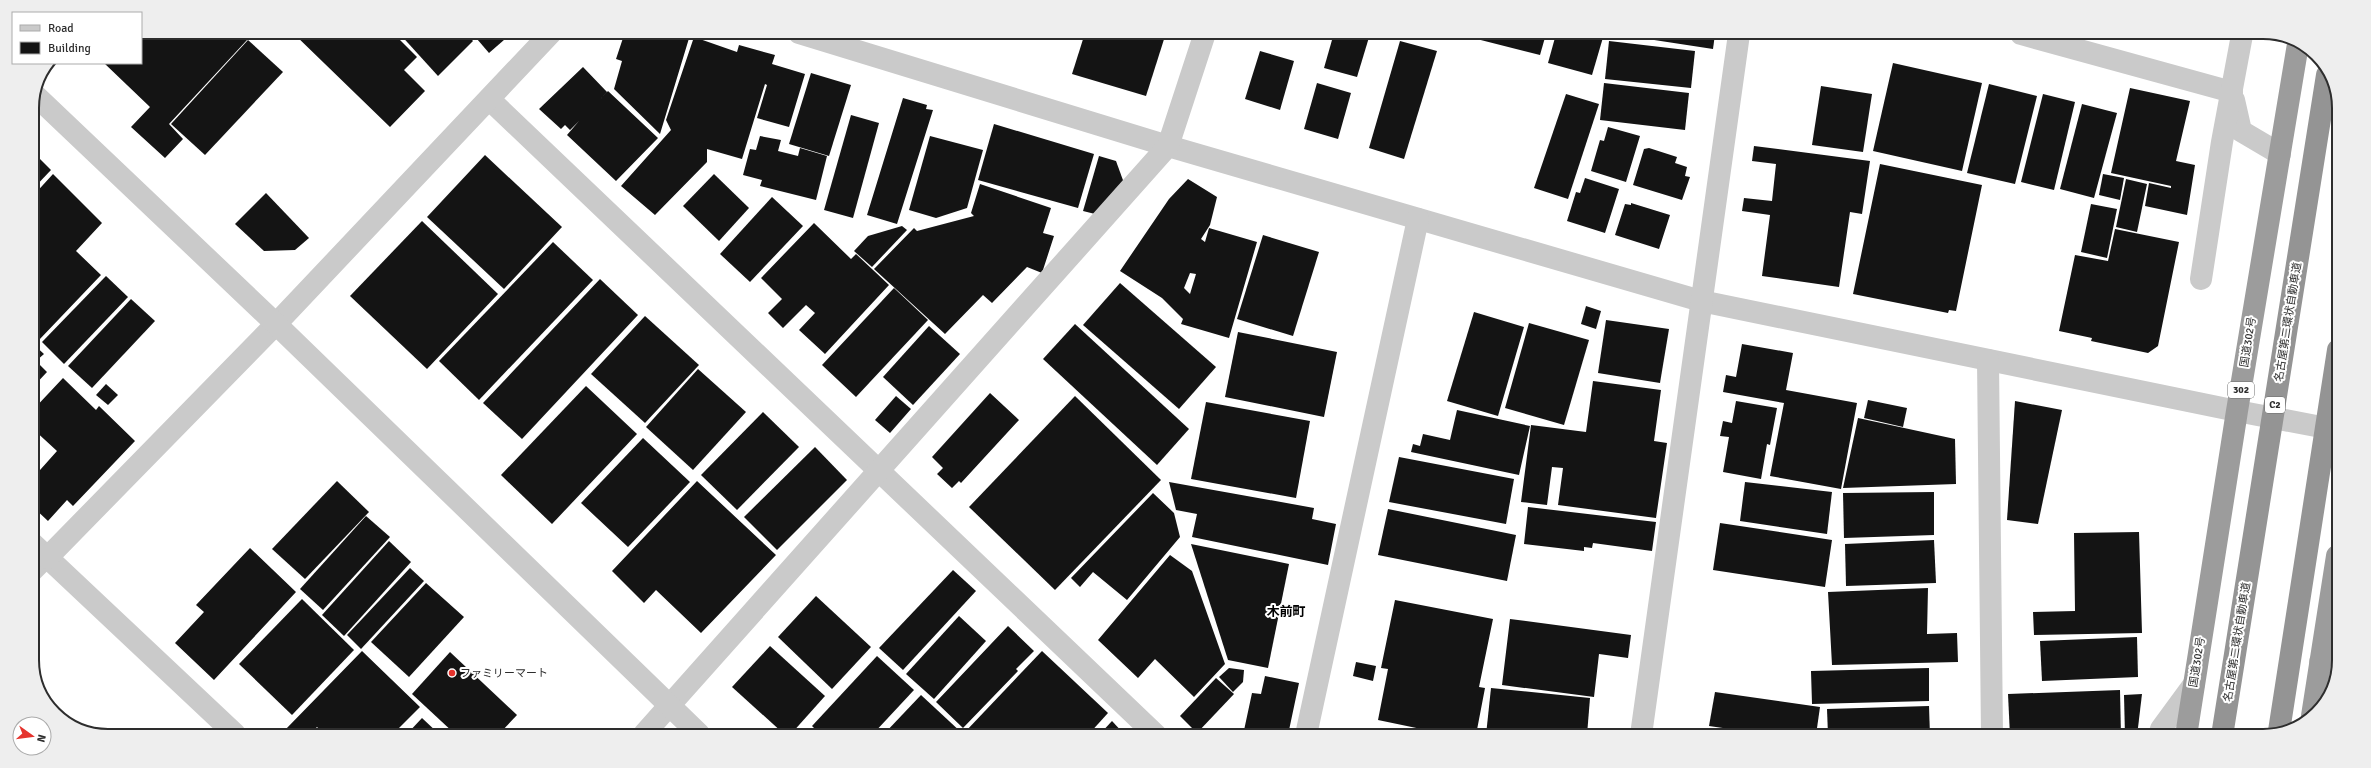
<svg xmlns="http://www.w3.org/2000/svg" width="2371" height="768" viewBox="0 0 2371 768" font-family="Signika,'Noto Sans JP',sans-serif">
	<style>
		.building { fill: #141414; fill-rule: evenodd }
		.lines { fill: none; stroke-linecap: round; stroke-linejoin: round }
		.service { stroke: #cacaca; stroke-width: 19 }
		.minor { stroke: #cacaca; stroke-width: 22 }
		.tertiary { stroke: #cacaca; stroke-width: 22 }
		.trunk { stroke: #9c9c9c; stroke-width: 22 }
		.motorway-bridge { stroke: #949494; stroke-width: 22 }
		.poi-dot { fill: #e5332d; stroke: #fff; stroke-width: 1.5 }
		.labels { text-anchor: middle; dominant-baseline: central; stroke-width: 4; stroke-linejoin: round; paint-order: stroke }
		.shield { fill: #fff; stroke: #6c6c6c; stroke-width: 1 }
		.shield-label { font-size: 10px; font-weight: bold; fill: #2d2d2d }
		.street-label { font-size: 11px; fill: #2d2d2d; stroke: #fff }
		.poi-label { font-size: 11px; fill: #2d2d2d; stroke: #fff; text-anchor: start }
		.quarter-label { font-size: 13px; font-weight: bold; fill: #000; stroke: #fff }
		.rim { fill: none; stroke: #2d2d2d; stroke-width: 2 }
	</style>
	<rect width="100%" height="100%" fill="#fff"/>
	<!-- building -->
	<g class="building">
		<path d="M141,32H249L247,40L169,124L183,139L165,158L131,127L150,107L104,63H141Z"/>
		<path d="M292,32H392L417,57L404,70L425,91L390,127Z"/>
		<path d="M398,32H465L473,41L438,76Z"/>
		<path d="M471,32H513L489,53Z"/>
		<path d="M633,33L690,35L660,134L614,89L622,61L616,59L624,35L631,38Z"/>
		<path d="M1085,33H1166L1146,96L1072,74Z"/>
		<path d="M1297,33H1314L1313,39Z"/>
		<path d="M1334,33L1370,34L1357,77L1324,68Z"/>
		<path d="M1457,34H1546L1540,55Z"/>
		<path d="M1556,34H1604L1592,75L1548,63Z"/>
		<path d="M1615,34H1715L1713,49Z"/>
		<path d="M694,37L737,52L739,45L775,55L772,64L805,74L789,127L757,118L767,85L765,84L742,159L707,149V162L655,215L621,186L671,130L666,120Z"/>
		<path d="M248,40L283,72L205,155L171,124Z"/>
		<path d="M1400,41L1437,51L1404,159L1369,148Z"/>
		<path d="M1609,41L1695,51L1691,88L1605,79Z"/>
		<path d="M1260,51L1294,61L1280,110L1245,99Z"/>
		<path d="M1893,63L1982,83L1962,171L1873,151Z"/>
		<path d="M583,67L607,92L595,105L608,91L658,138L616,181L567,135L579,121L570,130L565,125L561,129L539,109Z"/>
		<path d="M811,73L851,85L829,156L789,144Z"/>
		<path d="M1317,83L1351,93L1338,139L1304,129Z"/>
		<path d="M1604,83L1689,93L1685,130L1600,120Z"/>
		<path d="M1989,84L2037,96L2015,184L1967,173Z"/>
		<path d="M1821,86L1872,94L1863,152L1812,145Z"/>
		<path d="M2130,88L2190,101L2176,161L2195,165L2187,215L2145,206L2149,183L2171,188V186L2111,173Z"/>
		<path d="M1566,94L1599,104L1568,199L1534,188Z"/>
		<path d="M2043,94L2075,102L2054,190L2021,182Z"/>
		<path d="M903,98L927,105L926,109L933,110L897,224L867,215Z"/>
		<path d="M2082,104L2117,113L2094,198L2060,189Z"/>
		<path d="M851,115L879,123L853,218L824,210Z"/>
		<path d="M994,124L1094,154L1078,208L978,180Z"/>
		<path d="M1608,127L1640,136L1626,182L1591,171L1600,140L1604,141Z"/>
		<path d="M760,136L781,140L778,151L798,156L800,148L827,156L816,200L760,186L762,180L743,175L750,149L756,150Z"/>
		<path d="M930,136L983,150L967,208L936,218L909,210Z"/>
		<path d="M1754,146L1870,161L1862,214L1850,212L1839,287L1762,276L1770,215L1742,211L1744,198L1772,201L1776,164L1752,161Z"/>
		<path d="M1649,148L1677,157L1675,163L1687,167L1685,176L1690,177L1682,200L1633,185L1644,149Z"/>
		<path d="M32,151L51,170L32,190Z"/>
		<path d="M485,155L562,227L504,289L427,217Z"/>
		<path d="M1099,156L1116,161L1124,183L1095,214L1083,211Z"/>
		<path d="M1880,164L1982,185L1956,311L1949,310L1948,313L1853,294Z"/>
		<path d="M53,174L102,223L76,251L101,275L39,340L32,333V197Z"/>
		<path d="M714,174L749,208L719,241L683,206Z"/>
		<path d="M2103,174L2124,178L2120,200L2099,195Z"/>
		<path d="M1585,178L1619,189L1605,233L1567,221L1576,192L1580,193Z"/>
		<path d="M1188,179L1217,197L1210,225L1201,239L1205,242L1209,228L1257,242L1229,338L1181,324L1183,319L1162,298L1120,271L1169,199ZM1190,273L1196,274L1190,294L1184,288Z"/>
		<path d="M2126,179L2147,184L2137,232L2116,227Z"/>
		<path d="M980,184L1051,208L1043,233L1054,236L1042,273L1027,267L992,303L983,295L945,334L874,269L914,228L917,231L974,216L971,213Z"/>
		<path d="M266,193L309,238L295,250L264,251L235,224Z"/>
		<path d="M772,197L803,226L750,282L720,254Z"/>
		<path d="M1631,203L1670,215L1659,249L1615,235L1625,204L1631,205Z"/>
		<path d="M2091,204L2117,209L2107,258L2081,252Z"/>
		<path d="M422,221L498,294L427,369L350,296Z"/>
		<path d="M814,223L851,259L856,254L889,285L825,354L799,330L815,313L806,305L783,328L768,313L782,299L761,278Z"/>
		<path d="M902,226L907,230L872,267L854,251L868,236Z"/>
		<path d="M2115,229L2179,242L2158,346L2148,353L2091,341L2092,338L2059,331L2075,255L2108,261Z"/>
		<path d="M1263,235L1319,252L1293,336L1237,319Z"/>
		<path d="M553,242L593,280L479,400L439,361Z"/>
		<path d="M106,276L128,297L64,364L42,342Z"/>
		<path d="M600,279L638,315L522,439L483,403Z"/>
		<path d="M1120,283L1216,367L1179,409L1083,325Z"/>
		<path d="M894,288L928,320L856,397L822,365Z"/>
		<path d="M131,299L155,321L92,388L68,366Z"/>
		<path d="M1586,306L1601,311L1596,329L1581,324Z"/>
		<path d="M1474,312L1524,327L1498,416L1447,401Z"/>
		<path d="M645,316L699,365L645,423L591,374Z"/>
		<path d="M1606,320L1669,329L1660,383L1598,373Z"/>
		<path d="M1529,323L1589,340L1564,425L1505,408Z"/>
		<path d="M1075,324L1189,429L1157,465L1043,359Z"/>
		<path d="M929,326L960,354L913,405L883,377Z"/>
		<path d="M1238,332L1337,352L1324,417L1225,397Z"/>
		<path d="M32,343L44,354L36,361L47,372L32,388Z"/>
		<path d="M1742,344L1793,353L1786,390L1857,403L1841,489L1770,476L1784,403L1723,392L1726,375L1736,377Z"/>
		<path d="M698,369L746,412L693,470L646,427Z"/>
		<path d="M63,378L96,410L99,406L135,441L73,506L67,500L48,521L32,506V479L57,451L32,428V411Z"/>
		<path d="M1593,381L1661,390L1654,441L1667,443L1656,518L1558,505L1563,468L1552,467L1547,505L1521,502L1531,425L1586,432Z"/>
		<path d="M106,384L118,395L108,405L96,395Z"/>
		<path d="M586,386L637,434L552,524L501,475Z"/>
		<path d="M990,393L1019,420L961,483L959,481L952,488L937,474L943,468L932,457Z"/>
		<path d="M896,396L911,409L890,433L875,420Z"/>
		<path d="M1075,396L1161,480L1055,590L969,507Z"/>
		<path d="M1868,400L1907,408L1903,427L1864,418Z"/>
		<path d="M1736,401L1777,408L1770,445L1767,444L1761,479L1723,472L1729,437L1720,436L1723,421L1732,423Z"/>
		<path d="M2015,401L2062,410L2038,524L2007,520Z"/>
		<path d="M1206,402L1310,421L1296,498L1191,479Z"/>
		<path d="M1457,410L1530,426L1519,475L1411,452L1413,444L1420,446L1423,434L1450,440Z"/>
		<path d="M763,412L799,447L737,510L701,475Z"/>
		<path d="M1858,418L1955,439L1956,484L1843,488Z"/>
		<path d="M643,438L690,482L628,547L581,503Z"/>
		<path d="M815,447L847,480L777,550L744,517Z"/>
		<path d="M1399,457L1514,479L1506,524L1389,502Z"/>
		<path d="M337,481L369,512L305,579L272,549Z"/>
		<path d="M697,481L776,555L701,633L656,590L644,603L612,571Z"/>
		<path d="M1169,482L1314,508L1312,519L1336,524L1328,565L1192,537L1197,514L1176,510Z"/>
		<path d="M1745,482L1832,492L1827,534L1740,521Z"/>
		<path d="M1934,492V535L1844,538L1843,493Z"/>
		<path d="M1153,493L1174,513L1180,537L1127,600L1093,572L1080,587L1071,578Z"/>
		<path d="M1528,507L1656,522L1652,551L1593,543L1592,548L1584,547V551L1524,544Z"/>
		<path d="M1388,509L1516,535L1507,581L1378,555Z"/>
		<path d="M366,516L390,537L323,610L300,589Z"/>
		<path d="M1720,523L1832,540L1825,587L1713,570Z"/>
		<path d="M2139,532L2142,633L2034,635L2033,612L2075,611L2074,533Z"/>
		<path d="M1934,540L1936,583L1846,586L1845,544Z"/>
		<path d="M389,541L411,562L344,636L322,615Z"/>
		<path d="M1191,544L1289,564L1268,668L1228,660Z"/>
		<path d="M250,548L296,592L214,680L175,643L204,612L196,605Z"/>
		<path d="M1170,555L1192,571L1225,664L1194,697L1155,659L1138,678L1098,640Z"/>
		<path d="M410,568L424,581L361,649L347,635Z"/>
		<path d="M953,570L976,591L903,670L879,648Z"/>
		<path d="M426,583L464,617L409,677L371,642Z"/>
		<path d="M1928,588L1927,634L1957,633L1958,662L1832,665L1828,592Z"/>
		<path d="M816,596L871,647L832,689L778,637Z"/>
		<path d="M302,599L354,650L292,715L239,664Z"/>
		<path d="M1395,600L1493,619L1479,687L1485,688L1476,735H1450L1378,720L1388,669L1381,668Z"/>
		<path d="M959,616L986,641L934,699L906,674Z"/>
		<path d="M1510,619L1631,635L1628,658L1599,654L1594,697L1502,685Z"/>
		<path d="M1008,626L1034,651L1016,669L1018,671L963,728L936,702Z"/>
		<path d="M2137,637L2138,677L2042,681L2040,641Z"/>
		<path d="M770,646L825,696L791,734H784L732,687Z"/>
		<path d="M362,651L420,707L393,734H324L317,727L310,734H301L297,730L292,734H288L285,730Z"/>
		<path d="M1042,651L1108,713L1088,735L968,734L965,732Z"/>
		<path d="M450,652L517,715L499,734H455L412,694Z"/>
		<path d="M877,656L914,690L873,734H820L812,726Z"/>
		<path d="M1356,662L1376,666L1373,681L1353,676Z"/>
		<path d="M1229,668L1244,670L1243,682L1233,692L1219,677Z"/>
		<path d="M1929,668V701L1812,704L1811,671Z"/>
		<path d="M1265,676L1299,683L1288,735H1243L1252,693L1261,694Z"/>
		<path d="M1216,678L1234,694L1197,733L1180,716Z"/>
		<path d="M1491,688L1590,698L1587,735H1486Z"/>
		<path d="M2120,690L2121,736H2010L2008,694Z"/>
		<path d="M1715,692L1820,707L1816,735H1771L1709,726Z"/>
		<path d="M2142,694L2137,736H2125L2124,695Z"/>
		<path d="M921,695L963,734H884Z"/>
		<path d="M1929,706L1930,736L1828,735L1827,709Z"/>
		<path d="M422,718L439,734H407Z"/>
		<path d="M1112,721L1125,735H1099Z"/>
		<path d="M1338,730L1363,734V735H1337Z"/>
		<path d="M1702,732L1717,734V735H1702Z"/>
	</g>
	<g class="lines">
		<!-- service -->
		<path class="service" d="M32,573L47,558"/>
		<!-- minor -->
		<g class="minor">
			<path d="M799,33L1168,146L1701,301L2237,411L2337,430"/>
			<path d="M2021,34L2232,92"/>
			<path d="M489,99L1156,735"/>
			<path d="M2234,100L2241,131L2280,154"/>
			<path d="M2201,279L2222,142L2242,35"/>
			<path d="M1988,360L1992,736"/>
			<path d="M32,543L235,734"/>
			<path d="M47,558L276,324L551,33"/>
			<path d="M2320,662L2336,673"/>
			<path d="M644,734L1168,146L1205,33"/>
			<path d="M1306,735L1418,219"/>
			<path d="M1641,735L1739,34"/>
			<path d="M2159,736L2161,729L2194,684"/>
		</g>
		<!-- tertiary -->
		<path class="tertiary" d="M35,95L276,324L699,734"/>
		<!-- trunk -->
		<g class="trunk">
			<path d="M2312,716L2337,556"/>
			<path d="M2186,736L2237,411L2298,44"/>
		</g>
		<!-- motorway-bridge -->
		<g class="motorway-bridge">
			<path d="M2279,731L2338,350"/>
			<path d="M2222,736L2327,75"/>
		</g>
	</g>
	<!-- markers -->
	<circle class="poi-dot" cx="452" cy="673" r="4"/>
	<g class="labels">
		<!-- shield labels -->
		<g class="shield">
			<rect x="2228" y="382" width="26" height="16" rx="3"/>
			<rect x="2265" y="397" width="20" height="16" rx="3"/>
		</g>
		<g class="shield-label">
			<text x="2241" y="390">302</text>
			<text x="2275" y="405">C2</text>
		</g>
		<!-- street labels -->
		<g class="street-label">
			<text transform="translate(2288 322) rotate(-81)">名古屋第二環状自動車道</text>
			<text transform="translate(2248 342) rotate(-81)">国道302号</text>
			<text transform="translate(2237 642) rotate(-81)">名古屋第二環状自動車道</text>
			<text transform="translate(2197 662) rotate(-81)">国道302号</text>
		</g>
		<!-- poi labels -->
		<g class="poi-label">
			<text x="460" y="673">ファミリーマート</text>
		</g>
		<!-- quarter labels -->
		<g class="quarter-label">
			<text x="1286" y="612">木前町</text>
		</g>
	</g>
	<!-- crop -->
	<path d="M0 0H2371V768H0ZM108 39H2263A69 69 0 0 1 2332 108V660A69 69 0 0 1 2263 729H108A69 69 0 0 1 39 660V108A69 69 0 0 1 108 39Z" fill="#eee" fill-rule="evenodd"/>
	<path class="rim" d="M108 39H2263A69 69 0 0 1 2332 108V660A69 69 0 0 1 2263 729H108A69 69 0 0 1 39 660V108A69 69 0 0 1 108 39Z"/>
	<!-- legend -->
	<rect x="12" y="12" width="130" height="52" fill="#ffffff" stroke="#ababab"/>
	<rect x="20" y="25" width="20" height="6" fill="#cacaca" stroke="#ababab"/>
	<text x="48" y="32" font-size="12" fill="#2d2d2d">Road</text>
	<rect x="20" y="42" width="20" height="12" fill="#141414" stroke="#ababab"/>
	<text x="48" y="52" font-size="12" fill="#2d2d2d">Building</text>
	<!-- north arrow -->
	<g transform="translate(32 736) rotate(104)"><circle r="19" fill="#ffffff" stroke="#ababab"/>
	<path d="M0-3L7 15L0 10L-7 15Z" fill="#e5332d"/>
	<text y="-6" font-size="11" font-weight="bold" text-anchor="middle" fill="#2d2d2d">N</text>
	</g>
</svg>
